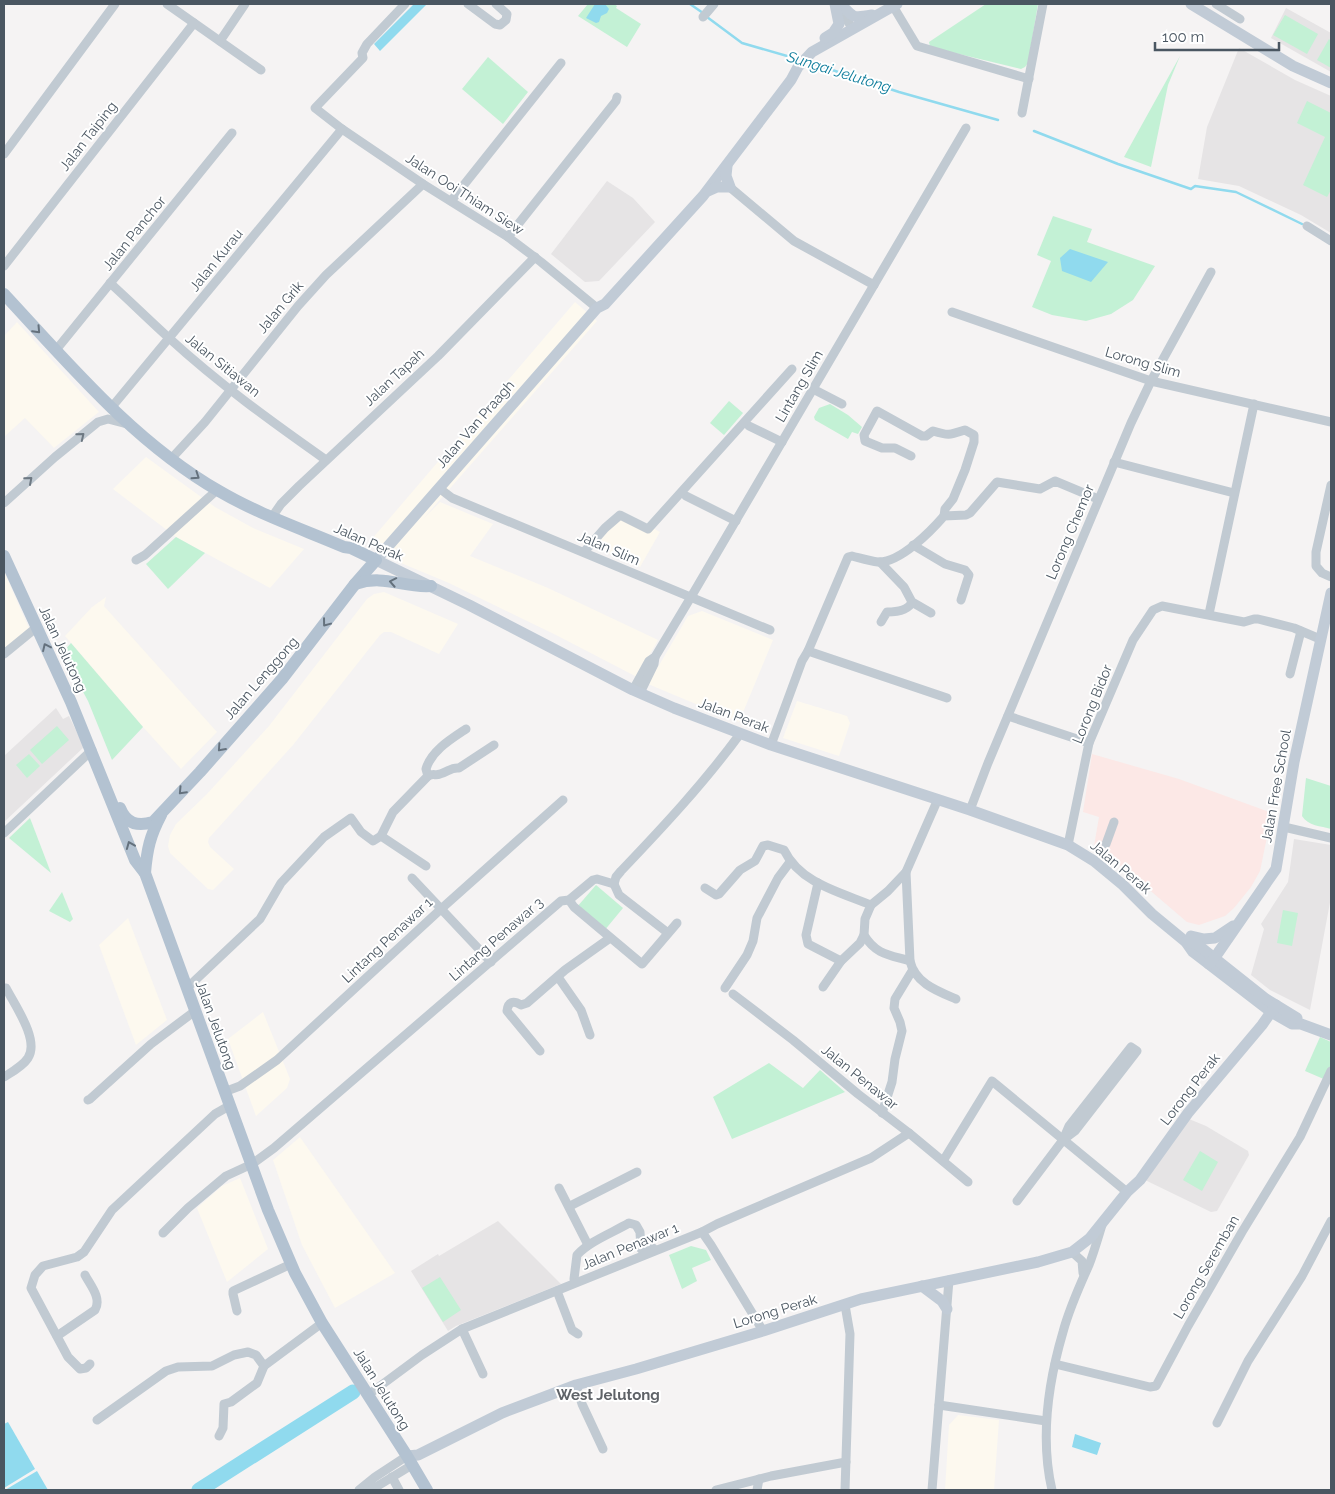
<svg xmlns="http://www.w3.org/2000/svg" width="1335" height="1494" viewBox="0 0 1335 1494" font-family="Raleway,sans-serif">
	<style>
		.commercial { fill: #fdf9ef }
		.education { fill: #e6e4e5 }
		.medical { fill: #fce8e6 }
		.green { fill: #c3f1d5 }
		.water { fill: #90daee }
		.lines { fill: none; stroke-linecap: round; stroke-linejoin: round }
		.stream { stroke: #90daee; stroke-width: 2.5 }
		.river { stroke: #90daee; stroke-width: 15 }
		.street { stroke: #c1cad2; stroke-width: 9 }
		.secondary { stroke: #c1cbd6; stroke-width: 11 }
		.primary { stroke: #b3c2d1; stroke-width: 12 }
		.oneway { stroke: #64717d }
		.oneway2 { stroke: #6e7983 }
		.labels { text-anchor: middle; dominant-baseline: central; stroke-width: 4; stroke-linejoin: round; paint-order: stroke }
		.street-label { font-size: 14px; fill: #4a5661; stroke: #fff }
		.water-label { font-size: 15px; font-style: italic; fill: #0c7c9b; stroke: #fff }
		.neighbourhood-label { font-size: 15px; font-weight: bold; fill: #5f6368; stroke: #fff }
	</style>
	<rect width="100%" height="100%" fill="#f5f3f3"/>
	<!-- commercial -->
	<g class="commercial">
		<path d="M575,302L597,321L423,519L440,502L493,524L470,556L548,588L658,640L637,677L556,635L449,583L401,563L398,548L393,553L371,540Z"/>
		<path d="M17,322L99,412L54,448L25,418L4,437V336Z"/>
		<path d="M146,457L215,507L253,528L304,549L270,588L176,537L113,489Z"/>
		<path d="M620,510L660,532L640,567L585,543Z"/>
		<path d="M5,574L32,635L4,659V575Z"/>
		<path d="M384,592L458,624L439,654L391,632H384L380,635L293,745L209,838L208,842L210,847L234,869L213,890L208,889L170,853L168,846L170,835L176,824L207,794L269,726L367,599L374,594Z"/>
		<path d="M106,597L104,606L217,732L181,769L143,727L65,636L92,607Z"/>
		<path d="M702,611L773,640L739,722L648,684L688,616Z"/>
		<path d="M797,701L847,716L850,723L839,756L783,738Z"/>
		<path d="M128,918L167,1020L136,1045L99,945Z"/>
		<path d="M263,1012L290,1079L287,1088L256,1116L228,1039Z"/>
		<path d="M300,1137L395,1273L335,1308L302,1245L273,1160Z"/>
		<path d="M240,1178L268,1249L227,1282L197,1208L222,1186Z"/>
		<path d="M958,1415L999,1420L994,1490H945L949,1425Z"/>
	</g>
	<!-- education -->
	<g class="education">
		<path d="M1286,8L1331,33V72L1271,38Z"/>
		<path d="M1239,48L1295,80L1331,96V233L1301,215L1239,186L1198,179L1207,127Z"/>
		<path d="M607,181L633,198L655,222L599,281L585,282L551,254Z"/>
		<path d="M56,708L63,719L69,716L84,747L4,822V756Z"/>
		<path d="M1294,839L1331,845V897L1310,1010L1270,990L1251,975L1264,929L1261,924L1288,882Z"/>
		<path d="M1189,1119L1206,1126L1248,1151L1249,1155L1217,1211L1211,1212L1145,1180Z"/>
		<path d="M498,1221L561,1284L456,1326L448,1331L411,1271L438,1254L439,1256Z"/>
	</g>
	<!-- medical -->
	<path class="medical" d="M1092,754L1179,779L1272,813L1260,871L1251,887L1234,908L1225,916L1199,925L1187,922L1125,869L1094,846L1099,817L1083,812Z"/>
	<!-- green -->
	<g class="green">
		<path d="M588,4H614L617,6L616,8L641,24L627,47L578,16Z"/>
		<path d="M986,4H1038L1028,63L1025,67L1021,69L930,47L929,42Z"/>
		<path d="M1285,15L1318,34L1307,54L1273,35Z"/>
		<path d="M1329,39L1331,41V68L1317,60Z"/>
		<path d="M1180,56L1168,85L1151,167L1124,157Z"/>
		<path d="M488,57L528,92L503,124L462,89Z"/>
		<path d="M1307,101L1331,113V190L1327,197L1303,185L1325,137L1297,123Z"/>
		<path d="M1053,216L1092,229L1087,242L1155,266L1133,300L1111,314L1086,321L1052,315L1032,307L1051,261L1037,255Z"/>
		<path d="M729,401L743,413L724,435L710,423Z"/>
		<path d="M830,404L848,415L862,427L858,434L852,432L848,439L815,420L814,417L819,408Z"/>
		<path d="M176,537L205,553L168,589L146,564Z"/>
		<path d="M71,643L143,727L112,760L88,701L62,653Z"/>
		<path d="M57,726L69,740L42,764L30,750Z"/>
		<path d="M29,754L40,766L27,778L16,765Z"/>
		<path d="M1306,778L1331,786V829C1321,826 1308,826 1302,816Z"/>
		<path d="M30,818L51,873L9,838Z"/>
		<path d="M596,885L623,908L604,931L577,907Z"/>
		<path d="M62,892L73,919L70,922L49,911Z"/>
		<path d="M1283,910L1298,913L1292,946L1277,943Z"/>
		<path d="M1320,1037L1331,1042V1067L1326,1080L1305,1071Z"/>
		<path d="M769,1063L803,1088L820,1070L845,1092L732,1139L713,1097Z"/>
		<path d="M1200,1151L1218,1162L1202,1191L1183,1180Z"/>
		<path d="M691,1246L706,1250L711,1260L692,1268L697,1281L682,1289L669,1255Z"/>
		<path d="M440,1277L461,1310L443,1322L422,1288Z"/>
	</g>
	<!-- water -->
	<g class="water">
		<path d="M414,4H427L380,51L374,44Z"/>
		<path d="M595,4H605L609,9L607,13L601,16L599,22L596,23L586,18Z"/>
		<path d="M1070,249L1108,262L1091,282L1062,271L1060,258Z"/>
		<path d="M8,1422L35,1469L4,1488V1424Z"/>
		<path d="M1075,1434L1101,1443L1097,1455L1072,1447Z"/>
		<path d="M37,1471L48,1490H5Z"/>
	</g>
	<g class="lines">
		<!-- stream -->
		<g class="stream">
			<path d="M690,4L703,13"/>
			<path d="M707,17L742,43L801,60"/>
			<path d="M808,62L899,92L998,120"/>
			<path d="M1034,131L1118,164L1191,189L1195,186L1236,192L1302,224"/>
		</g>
		<!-- river -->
		<path class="river" d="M199,1490L353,1392"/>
		<!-- street -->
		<g class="street">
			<path d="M167,4L261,70"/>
			<path d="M405,4L367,44L362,53L363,58L315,108L342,129L423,184L508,237L541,262L597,308"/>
			<path d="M468,4L495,24L500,25L506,20L507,14L496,4"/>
			<path d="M1216,4L1240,19"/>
			<path d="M837,6L853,29"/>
			<path d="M893,6L917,46L1029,79"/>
			<path d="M703,17L714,4"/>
			<path d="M220,41L245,4"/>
			<path d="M1022,113L1043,4"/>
			<path d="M4,154L115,4"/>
			<path d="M726,184L794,241L874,285"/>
			<path d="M451,201L561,63"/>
			<path d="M1307,226L1331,241"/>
			<path d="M508,237L616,101L617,97"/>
			<path d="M4,266L194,23"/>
			<path d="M110,283C130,301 149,320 169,338C218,383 272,422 326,460"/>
			<path d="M952,312L1151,381L1331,422"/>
			<path d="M56,350L232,133"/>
			<path d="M813,389L842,404"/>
			<path d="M111,408L342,129"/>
			<path d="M749,426L782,442"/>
			<path d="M911,456L895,448H882L865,441L864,435L877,411L922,436H926L933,431C949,436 950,435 965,430L974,435V442L965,470L953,499L945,509L944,516"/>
			<path d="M171,459L205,422L298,306L326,275L423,184"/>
			<path d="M1114,462L1234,493"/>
			<path d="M1331,485L1316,552V566L1322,573L1331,577"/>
			<path d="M439,488L452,498L770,630"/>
			<path d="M686,496L736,521"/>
			<path d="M4,503L55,457L98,422L108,419L127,424"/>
			<path d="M272,517L281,504L299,486L438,356L535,257"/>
			<path d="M913,545L945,564L965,570L969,575L961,600"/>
			<path d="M584,552L605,528L620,515L648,529L792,369"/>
			<path d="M136,560L145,555L217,490"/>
			<path d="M880,562L904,587L912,602L931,613"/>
			<path d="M1209,614L1254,404"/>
			<path d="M881,622L887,612C896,612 908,611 912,602"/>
			<path d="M808,651L947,698"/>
			<path d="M4,654L37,627"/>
			<path d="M1290,674L1301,631"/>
			<path d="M633,690L649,661L655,657L691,597L966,128"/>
			<path d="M640,693L654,664L655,657"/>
			<path d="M1008,716L1089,743"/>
			<path d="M771,745L802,661L808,651L848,557L852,556C860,558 870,561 878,562C900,563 931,531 944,516L966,515L970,513L997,482L1040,489L1055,481L1098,499"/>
			<path d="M428,776C434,773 435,776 440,774C448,772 451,767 459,768L494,745"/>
			<path d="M970,810L988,763L1131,423L1151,381L1211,272"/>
			<path d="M1284,827L1331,838"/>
			<path d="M4,833L92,750"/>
			<path d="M381,836L393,812L428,776L426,769C431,751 451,739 466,729"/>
			<path d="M1106,844L1114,822"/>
			<path d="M1068,845L1089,743L1133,640L1153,610L1162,606L1244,622L1254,619H1258L1294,628L1320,639"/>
			<path d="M906,872L910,961C915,983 937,991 956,999"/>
			<path d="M412,878L491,962"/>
			<path d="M818,883L806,935L808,944L841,961"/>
			<path d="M614,884L619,895L668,933"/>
			<path d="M705,888L716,895L719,894L740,870L755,861L763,846L768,845L784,850C800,883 839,892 871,905"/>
			<path d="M569,900L574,907L642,964L677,923"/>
			<path d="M910,961C890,955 876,955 864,935L865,919L871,905L888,891L906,872L938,799"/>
			<path d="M558,977L581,1010L590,1035"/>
			<path d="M823,987L841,961L860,943L864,935"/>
			<path d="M4,988H6C14,1004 40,1040 28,1058C23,1066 12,1072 4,1077"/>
			<path d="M187,988L260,919L281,883L324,837L351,818L361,832L373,841L381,836L426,866"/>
			<path d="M725,988L747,955L753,941L757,918L778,878L790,862"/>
			<path d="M733,994L793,1040L858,1094L909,1133L968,1182"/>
			<path d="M540,1051L507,1011C508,1002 513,1000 521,1005L527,1003L565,970L610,938"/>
			<path d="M224,1092L240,1086L277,1060L441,909L563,800"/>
			<path d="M88,1100L90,1099L151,1044L195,1011"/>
			<path d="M882,1113L892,1082L895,1059L902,1031L900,1022L894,1008L895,999L912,971"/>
			<path d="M943,1161L992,1081L1127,1192"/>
			<path d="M559,1188L588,1245"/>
			<path d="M1017,1201L1063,1140L1069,1126L1131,1047L1137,1051L1075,1131L1063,1140"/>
			<path d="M570,1206L637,1172"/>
			<path d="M702,1232L711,1245L763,1331"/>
			<path d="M163,1233L188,1208L226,1176L252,1164L274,1148L561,901L569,900L593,880L597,879L614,884L616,877L621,871C663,827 704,783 740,734"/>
			<path d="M1072,1252L1082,1261L1083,1273"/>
			<path d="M574,1279L577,1255C590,1241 612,1233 629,1223L636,1225L640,1232L641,1249L644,1251L653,1248"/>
			<path d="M557,1291L572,1330L578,1334"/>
			<path d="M845,1305L850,1334L845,1490"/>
			<path d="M237,1311L233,1294V1291L291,1264"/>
			<path d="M462,1329L483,1374"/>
			<path d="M57,1336L95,1310C102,1298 90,1285 85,1275"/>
			<path d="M90,1364L86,1368L80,1369L68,1357L31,1288L35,1275L43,1266L77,1257L84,1252L112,1210L215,1114L229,1106"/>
			<path d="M1055,1364L1150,1387L1156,1386L1188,1326L1242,1232L1300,1137L1331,1071"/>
			<path d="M576,1385L582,1404L603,1449"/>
			<path d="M368,1395L422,1355L462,1329L702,1232L717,1224L871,1158L909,1133"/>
			<path d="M939,1405L1046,1421"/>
			<path d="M97,1420L166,1371L178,1367L212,1366L234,1355L248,1352L256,1355L264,1366"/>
			<path d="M1217,1423L1248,1361L1302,1276L1331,1221"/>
			<path d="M219,1436L223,1428L224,1404L231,1402L257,1383L264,1366L322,1323"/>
			<path d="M392,1477L399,1490"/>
			<path d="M359,1490L375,1477L407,1456"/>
			<path d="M371,1490L412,1465"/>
			<path d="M716,1490L771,1476L846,1462"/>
			<path d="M757,1490L759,1479"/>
			<path d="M932,1490L949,1280"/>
			<path d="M1052,1490C1040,1438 1048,1383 1063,1332C1069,1309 1079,1287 1089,1265C1094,1252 1098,1238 1102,1225"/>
		</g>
		<!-- secondary -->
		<g class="secondary">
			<path d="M840,4C855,17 850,19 872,15"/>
			<path d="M897,4L812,52L798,67L791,80L703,196L605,304L597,308L376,560L469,605L633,690L674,708L771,745L970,810L1068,845L1094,861L1123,885L1152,914L1186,942L1193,952L1271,1012L1292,1024H1301L1331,1035"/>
			<path d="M1191,4L1293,66L1331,83"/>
			<path d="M825,38L833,33L839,24L835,4"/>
			<path d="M708,191L717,187H730L726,176L727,166"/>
			<path d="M1191,936L1204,939L1215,938L1233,926"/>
			<path d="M1186,942L1198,945L1266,999L1297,1018"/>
			<path d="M1209,964L1218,953L1276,869L1294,762L1331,593"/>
			<path d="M922,1286L942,1301L947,1309"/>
			<path d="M407,1456L418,1455L502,1413L576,1385L636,1369L763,1331L861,1299L1038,1262L1072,1252L1090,1238L1127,1192L1140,1180L1188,1113L1262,1025L1276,1005"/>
		</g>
		<!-- primary -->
		<g class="primary">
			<path d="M4,294C70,365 134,442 219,491C258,514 302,529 344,547L351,548L376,560L355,584L282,679L200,772L153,822C137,827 126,823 120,808"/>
			<path d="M4,556L71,702L135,860L145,873L268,1210L295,1273L322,1323L407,1456L427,1490"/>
			<path d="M355,584C385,574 402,588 431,586"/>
			<path d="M145,873C147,849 150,836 161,815"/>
		</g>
	</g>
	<!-- one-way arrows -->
	<defs><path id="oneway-chevron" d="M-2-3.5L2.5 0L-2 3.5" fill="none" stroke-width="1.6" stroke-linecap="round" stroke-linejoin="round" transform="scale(1.25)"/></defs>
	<g class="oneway">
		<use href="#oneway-chevron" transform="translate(37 330) rotate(47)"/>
		<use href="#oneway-chevron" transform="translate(196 476) rotate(34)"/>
		<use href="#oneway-chevron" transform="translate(393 582) rotate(-169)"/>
		<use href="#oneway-chevron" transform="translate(326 623) rotate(127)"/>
		<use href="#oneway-chevron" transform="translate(46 647) rotate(-115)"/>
		<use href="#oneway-chevron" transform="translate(221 748) rotate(132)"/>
		<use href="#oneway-chevron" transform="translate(182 791) rotate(133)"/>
		<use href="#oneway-chevron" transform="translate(130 845) rotate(-112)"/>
	</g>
	<g class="oneway2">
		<use href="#oneway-chevron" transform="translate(81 436) rotate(-39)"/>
		<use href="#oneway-chevron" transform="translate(29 480) rotate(-41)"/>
	</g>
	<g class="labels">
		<!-- street labels -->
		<g class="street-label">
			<text transform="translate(88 136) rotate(-52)">Jalan Taiping</text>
			<text transform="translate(465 194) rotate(33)">Jalan Ooi Thiam Siew</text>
			<text transform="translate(134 233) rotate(-51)">Jalan Panchor</text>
			<text transform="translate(216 260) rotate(-51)">Jalan Kurau</text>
			<text transform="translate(280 307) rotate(-50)">Jalan Grik</text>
			<text transform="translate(1143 362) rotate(16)">Lorong Slim</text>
			<text transform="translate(223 365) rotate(39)">Jalan Sitiawan</text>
			<text transform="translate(394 377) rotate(-43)">Jalan Tapah</text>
			<text transform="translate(799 386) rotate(-60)">Lintang Slim</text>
			<text transform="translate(475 424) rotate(-49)">Jalan Van Praagh</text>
			<text transform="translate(1070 532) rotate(-67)">Lorong Chemor</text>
			<text transform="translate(369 542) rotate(24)">Jalan Perak</text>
			<text transform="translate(609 548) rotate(23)">Jalan Slim</text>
			<text transform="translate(63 649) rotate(65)">Jalan Jelutong</text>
			<text transform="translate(261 678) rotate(-49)">Jalan Lenggong</text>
			<text transform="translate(1092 704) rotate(-68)">Lorong Bidor</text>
			<text transform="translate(734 715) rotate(21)">Jalan Perak</text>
			<text transform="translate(1276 786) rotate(-80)">Jalan Free School</text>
			<text transform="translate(1121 867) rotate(40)">Jalan Perak</text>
			<text transform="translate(496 939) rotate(-41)">Lintang Penawar 3</text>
			<text transform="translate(387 940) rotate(-43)">Lintang Penawar 1</text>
			<text transform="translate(216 1025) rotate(70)">Jalan Jelutong</text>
			<text transform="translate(860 1077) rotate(39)">Jalan Penawar</text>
			<text transform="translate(1190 1089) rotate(-52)">Lorong Perak</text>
			<text transform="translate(630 1246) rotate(-22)">Jalan Penawar 1</text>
			<text transform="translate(1206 1267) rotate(-60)">Lorong Seremban</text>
			<text transform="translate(775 1311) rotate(-17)">Lorong Perak</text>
			<text transform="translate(382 1389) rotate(58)">Jalan Jelutong</text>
		</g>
		<!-- water labels -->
		<g class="water-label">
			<text transform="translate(839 72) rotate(17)">Sungai Jelutong</text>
		</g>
		<!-- neighbourhood labels -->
		<g class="neighbourhood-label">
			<text x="608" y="1395">West Jelutong</text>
		</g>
	</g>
	<!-- border -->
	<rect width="1335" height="1494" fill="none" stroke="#4a5661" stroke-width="10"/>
	<!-- scale -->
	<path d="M1155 42v8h124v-8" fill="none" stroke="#4a5661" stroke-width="2.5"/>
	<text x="1162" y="42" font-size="15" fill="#4a5661" stroke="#ffffff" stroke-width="4" paint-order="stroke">100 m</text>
</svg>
